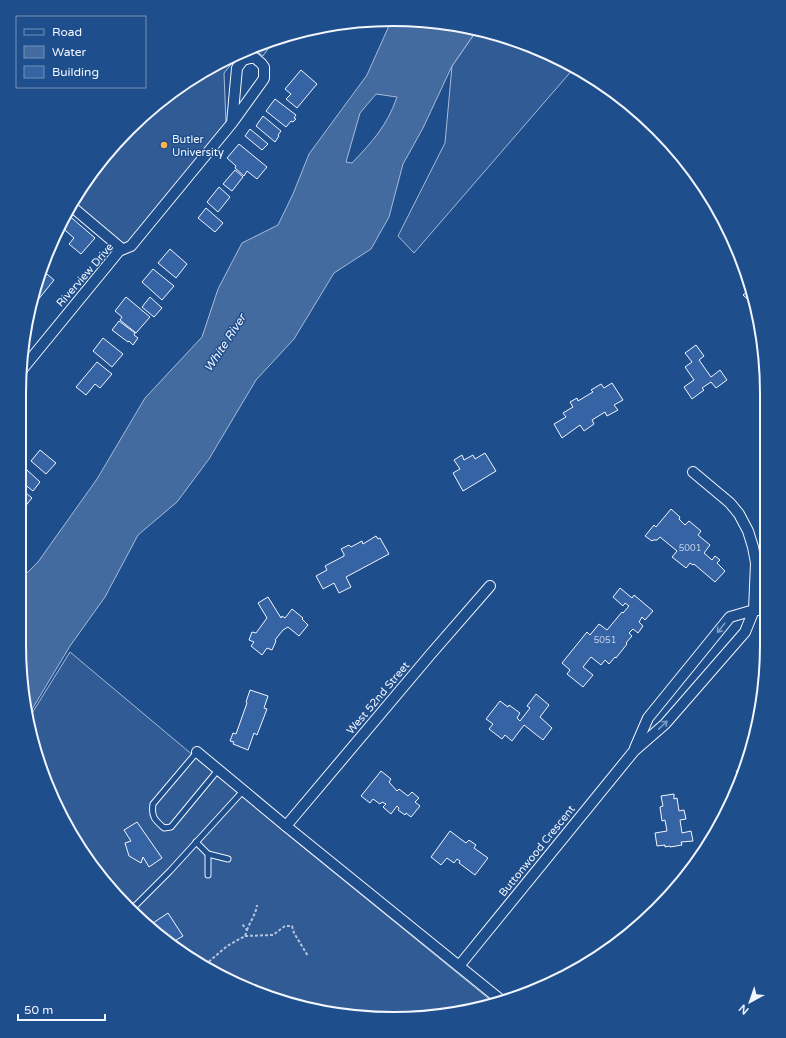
<svg xmlns="http://www.w3.org/2000/svg" width="786" height="1038" viewBox="0 0 786 1038" font-family="'Varela Round',sans-serif">
	<style>
		.built { fill: #305b95; stroke: #a8bbd7 }
		.water { fill: #446ba0; stroke: #a8bbd7; fill-rule: evenodd }
		.building { fill: #3563a3; stroke: #f2f6ff }
		.lines { fill: none; stroke-linecap: round; stroke-linejoin: round }
		.lane-casing { stroke: #f2f6ff; stroke-width: 7 }
		.street-casing { stroke: #f2f6ff; stroke-width: 12 }
		.path { stroke: #b3c4dc; stroke-width: 2; stroke-dasharray: 3 2; stroke-linecap: butt }
		.lane { stroke: #1f4e8c; stroke-width: 5 }
		.street { stroke: #1f4e8c; stroke-width: 10 }
		.oneway { stroke: #7e9ac0 }
		.poi-dot { fill: #ffb74d; stroke: #1f4e8c; stroke-width: 1.5 }
		.labels { text-anchor: middle; dominant-baseline: central; stroke-width: 3; stroke-linejoin: round; paint-order: stroke }
		.number-label { font-size: 9px; fill: #c3d1e8 }
		.poi-label { font-size: 11px; fill: #f2f6ff; stroke: #1f4e8c; text-anchor: start }
		.street-label { font-size: 11px; fill: #f2f6ff; stroke: #1f4e8c }
		.water-label { font-size: 12px; font-style: italic; fill: #f2f6ff; stroke: #1f4e8c }
		.rim { fill: none; stroke: #f2f6ff; stroke-width: 2 }
	</style>
	<rect width="100%" height="100%" fill="#1f4e8c"/>
	<!-- built -->
	<g class="built">
		<path d="M477,30L536,47L574,68L414,253L398,236L445,143L452,66Z"/>
		<path d="M274,40L263,56L253,49L239,55L224,73L226,124L124,247L73,203L96,166L185,82L250,48Z"/>
		<path d="M70,652L288,835L494,1003L417,1018L320,1012L227,980L146,926L69,832L32,742L29,718Z"/>
	</g>
	<!-- water -->
	<path class="water" d="M392,19L466,26L477,30L452,66L423,128L403,164L389,217L371,249L334,273L294,339L256,380L209,459L177,502L138,535L105,597L70,646L28,716L19,645V581L38,562L97,479L145,398L202,337L218,289L242,243L278,225L293,194L309,154L367,75ZM376,94L397,97C387,126 372,142 352,163L346,162L360,113Z"/>
	<!-- building -->
	<g class="building">
		<path d="M347,24L341,30L334,25Z"/>
		<path d="M301,70L317,84L297,108L286,99L291,94L285,89Z"/>
		<path d="M275,99L296,115L294,118L296,119L293,122L291,121L286,127L266,111Z"/>
		<path d="M263,116L281,131L278,135L279,136L275,142L256,126Z"/>
		<path d="M250,129L268,144L262,150L245,136Z"/>
		<path d="M239,144L267,167L257,179L247,171L244,176L235,168L236,166L227,158Z"/>
		<path d="M235,170L243,177L232,191L223,184Z"/>
		<path d="M219,187L230,197L218,212L207,202Z"/>
		<path d="M206,208L223,223L215,232L198,218Z"/>
		<path d="M66,213L95,238L81,254L69,244L74,238L59,225Z"/>
		<path d="M170,249L187,264L176,278L158,263Z"/>
		<path d="M153,269L174,286L162,300L142,282Z"/>
		<path d="M42,270L54,280L33,306L31,304L32,296Z"/>
		<path d="M751,288L755,306L743,295Z"/>
		<path d="M126,297L150,317L136,333L120,320L122,317L115,311Z"/>
		<path d="M150,297L162,308L154,317L142,307Z"/>
		<path d="M119,321L135,333L134,335L138,338L133,345L129,341L128,342L112,330Z"/>
		<path d="M103,338L123,354L112,367L93,351Z"/>
		<path d="M696,345L704,356L699,360L711,377L720,370L727,380L716,388L711,382L702,388L704,390L692,399L684,387L694,380L685,367L692,362L685,353Z"/>
		<path d="M97,362L112,374L100,388L95,384L86,395L76,387Z"/>
		<path d="M612,383L623,400L614,405L618,410L607,416L605,412L592,420L594,424L584,431L580,425L562,438L554,424L566,417L563,413L573,407L570,402L577,398L578,401L593,392L591,390L601,384L604,388Z"/>
		<path d="M40,450L56,463L46,474L31,461Z"/>
		<path d="M485,453L496,471L463,491L453,473L460,469L454,460L462,455L464,460L473,455L475,459Z"/>
		<path d="M27,470L40,482L33,491L19,480Z"/>
		<path d="M19,487L32,498L19,514Z"/>
		<path d="M671,509L680,517L679,519L685,525L689,521L701,531L698,535L710,545L704,553L712,560L715,556L720,560L717,563L725,571L715,582L694,564L693,565L690,563L686,568L672,557L677,551L660,537L657,540H653L652,541L645,536L654,525L656,527Z"/>
		<path d="M376,536L378,539L380,538L389,554L346,577L351,587L339,593L334,583L323,589L316,576L327,570L325,566L344,556V554L341,549L349,545L351,547L362,541L363,544Z"/>
		<path d="M620,588L632,598L634,595L653,611L645,620L642,617L639,622L643,626L638,633L633,629L629,633L632,636L626,643L627,644L616,658L615,657L609,664L605,660L601,665L591,657L583,667L593,675L583,687L567,674L570,670L562,663L587,632L590,635L599,624L607,630L622,612L623,613L629,606L625,603L623,606L613,597Z"/>
		<path d="M268,597L281,618L282,616L285,618L292,609L303,618L302,619L308,625L299,636L288,627L283,630L275,640L276,641L272,650L267,648L262,655L251,646L254,642L249,640L252,632L256,633L267,618L258,603Z"/>
		<path d="M250,690L268,696L264,708L267,709L257,735L254,733L248,750L233,744L234,742L230,741L233,733L236,734L247,703L246,702Z"/>
		<path d="M536,694L549,705L540,717L552,728L543,740L524,725L512,741L505,735L502,739L489,729L493,724L486,719L500,701L508,707L509,705L520,713L517,718L520,721L530,708L527,706Z"/>
		<path d="M744,761L747,764L742,777L736,772Z"/>
		<path d="M381,771L391,779L389,782L397,791L399,789L408,796L412,792L419,798L415,802L420,806L411,817L406,813L405,815L398,810L399,808L397,806L391,814L383,807L386,804L382,802L380,804L373,799L370,803L361,796Z"/>
		<path d="M674,794V799L677,798L679,811L684,810L686,819L680,820L682,833L691,831L693,841L681,842L682,845L670,847V846L665,847V845L657,846L655,833L667,831L665,820L662,821L660,807L663,806L661,796Z"/>
		<path d="M137,822L162,858L149,867L143,857L141,863L129,856L125,843L131,841L124,830Z"/>
		<path d="M450,831L466,843L469,840L476,845L474,848L488,858L475,875L459,863L460,861L457,859L454,863L447,858L441,865L431,857Z"/>
		<path d="M168,913L183,936L171,943L147,927Z"/>
	</g>
	<g class="lines">
		<!-- lane casing -->
		<g class="lane-casing">
			<g id="lane">
				<path d="M197,752L153,804C151,817 155,820 164,828L171,827L218,770"/>
				<path d="M196,842L208,854L228,859"/>
				<path d="M208,875V854"/>
				<path d="M132,909L170,871L243,791"/>
			</g>
		</g>
		<!-- street casing -->
		<g class="street-casing">
			<g id="street">
				<path d="M71,206L122,249"/>
				<path d="M20,372L119,251L131,246L232,123L263,80L264,78V67L261,63L255,58H250L243,60L237,68L232,123"/>
				<path d="M635,748L648,718L730,617L754,610H764"/>
				<path d="M197,752L286,826L502,1001"/>
				<path d="M286,826L430,655L490,586"/>
				<path d="M459,966L634,751L665,724L745,632L754,610L756,563L753,547L748,531L739,514L730,503L693,472"/>
			</g>
		</g>
		<!-- path -->
		<g class="path">
			<path d="M247,930C250,922 256,914 257,905"/>
			<path d="M245,936L273,935L285,926H292L294,933L308,956"/>
			<path d="M205,965L227,946L245,936L247,930L242,924"/>
		</g>
		<!-- lane -->
		<use href="#lane" class="lane"/>
		<!-- street -->
		<use href="#street" class="street"/>
	</g>
	<!-- one-way arrows -->
	<defs><path id="oneway-shaft" d="M-6 0H5M1.5-3L5.5 0L1.5 3" fill="none" stroke-width="1.6" stroke-linecap="round" stroke-linejoin="round"/></defs>
	<g class="oneway">
		<use href="#oneway-shaft" transform="translate(721 628) rotate(129)"/>
		<use href="#oneway-shaft" transform="translate(663 725) rotate(-44)"/>
	</g>
	<!-- markers -->
	<circle class="poi-dot" cx="164" cy="145" r="4"/>
	<g class="labels">
		<!-- number labels -->
		<g class="number-label">
			<text x="690" y="548">5001</text>
			<text x="605" y="640">5051</text>
		</g>
		<!-- poi labels -->
		<g class="poi-label">
			<text x="172" y="139">Butler<tspan x="172" dy="13">University</tspan></text>
		</g>
		<!-- street labels -->
		<g class="street-label">
			<text transform="translate(85 275) rotate(-49)">Riverview Drive</text>
			<text transform="translate(378 698) rotate(-50)">West 52nd Street</text>
			<text transform="translate(537 851) rotate(-51)">Buttonwood Crescent</text>
		</g>
		<!-- water labels -->
		<g class="water-label">
			<text transform="translate(225 343) rotate(-57)">White River</text>
		</g>
	</g>
	<!-- crop -->
	<path d="M0 0H786V1038H0ZM393 26H393A367 367 0 0 1 760 393V645A367 367 0 0 1 393 1012H393A367 367 0 0 1 26 645V393A367 367 0 0 1 393 26Z" fill="#1f4e8c" fill-rule="evenodd"/>
	<path class="rim" d="M393 26H393A367 367 0 0 1 760 393V645A367 367 0 0 1 393 1012H393A367 367 0 0 1 26 645V393A367 367 0 0 1 393 26Z"/>
	<!-- legend -->
	<rect x="16" y="16" width="130" height="72" fill="#1f4e8c" stroke="#7391ba"/>
	<rect x="24" y="29" width="20" height="6" fill="#1f4e8c" stroke="#7391ba"/>
	<text x="52" y="36" font-size="12" fill="#f2f6ff">Road</text>
	<rect x="24" y="46" width="20" height="12" fill="#446ba0" stroke="#7391ba"/>
	<text x="52" y="56" font-size="12" fill="#f2f6ff">Water</text>
	<rect x="24" y="66" width="20" height="12" fill="#3563a3" stroke="#7391ba"/>
	<text x="52" y="76" font-size="12" fill="#f2f6ff">Building</text>
	<!-- north arrow -->
	<g transform="translate(750 1002) rotate(220)" stroke="#1f4e8c" stroke-width="3" paint-order="stroke">
	<path d="M0-3L7 15L0 10L-7 15Z" fill="#f2f6ff"/>
	<text y="-6" font-size="11" font-weight="bold" text-anchor="middle" fill="#f2f6ff">N</text>
	</g>
	<!-- scale -->
	<path d="M18 1014v6h87v-6" fill="none" stroke="#f2f6ff" stroke-width="2"/>
	<text x="24" y="1014" font-size="12" fill="#f2f6ff" stroke="#1f4e8c" stroke-width="3" paint-order="stroke">50 m</text>
</svg>
